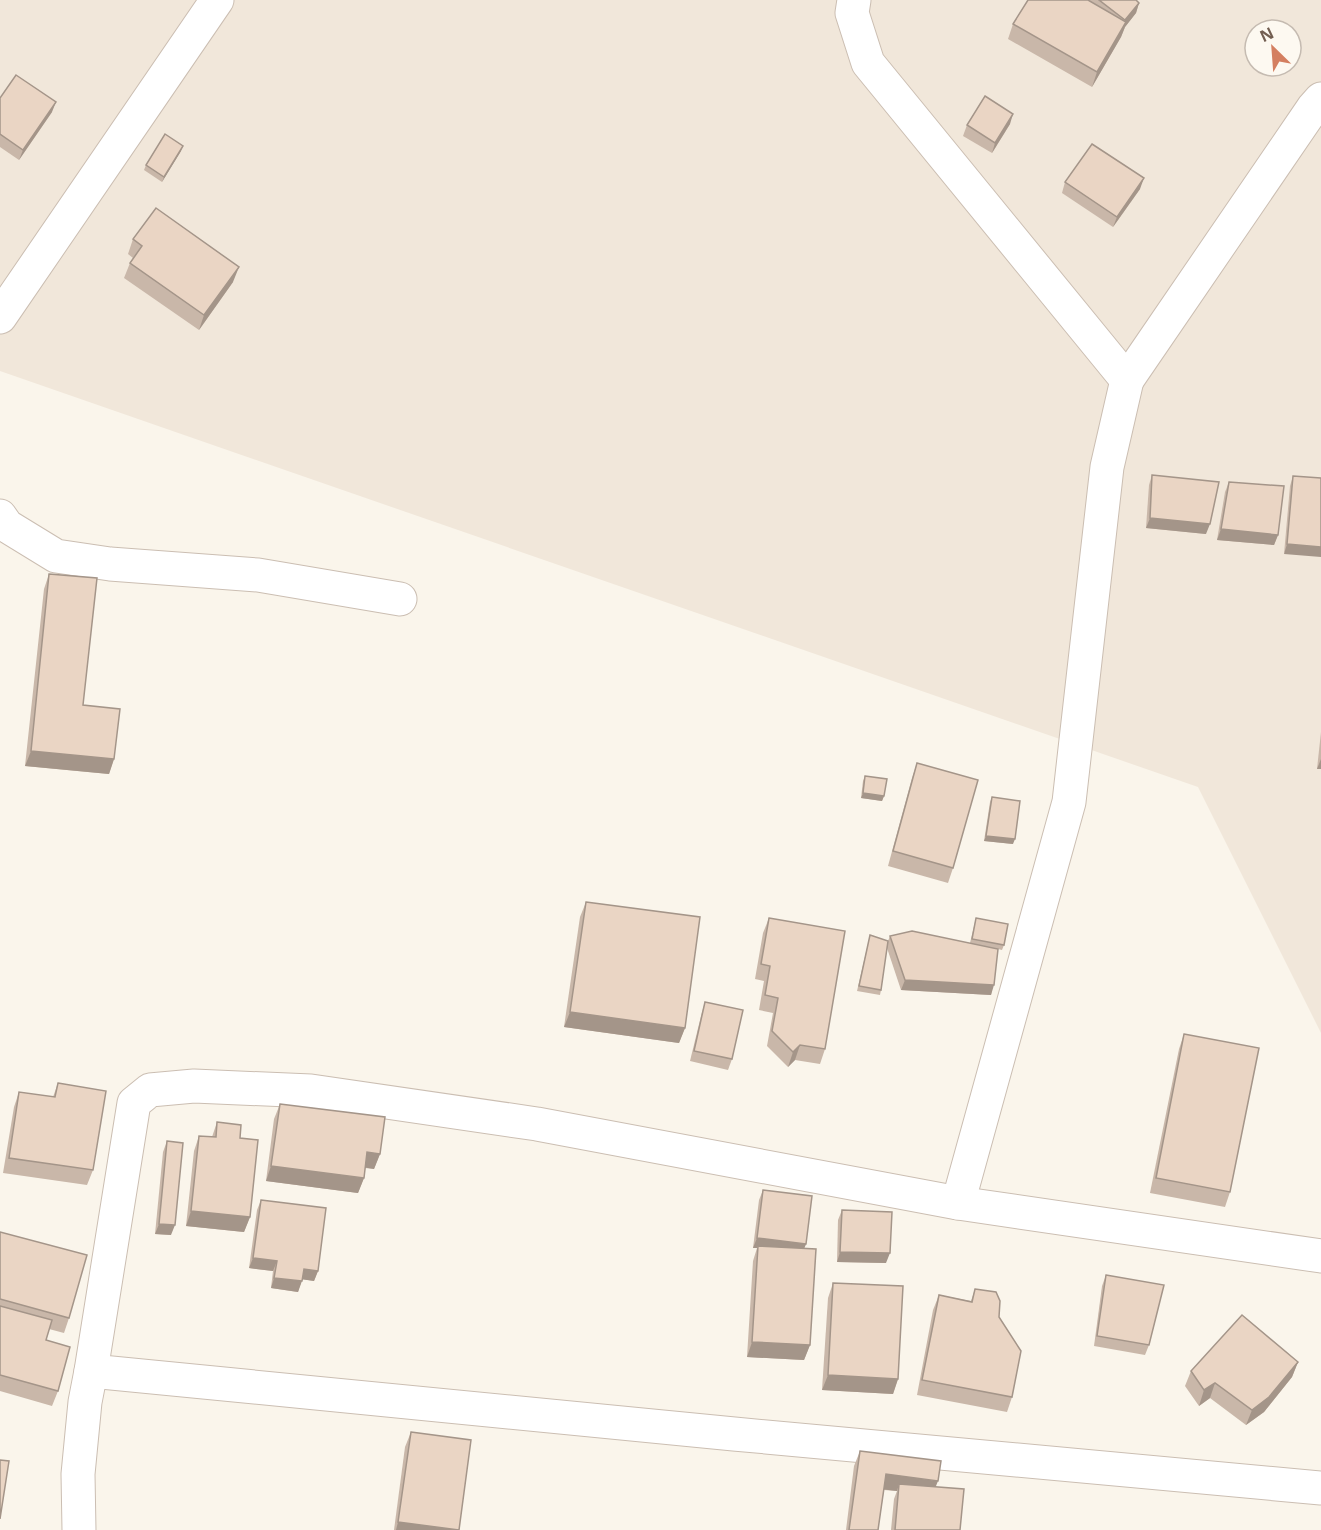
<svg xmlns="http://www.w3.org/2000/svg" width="1321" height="1530" font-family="'Noto Sans',sans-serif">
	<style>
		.residential { fill: #f1e7da; fill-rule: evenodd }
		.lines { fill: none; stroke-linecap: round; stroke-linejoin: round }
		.minor-casing { stroke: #cbbeb2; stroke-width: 35 }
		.minor { stroke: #fff; stroke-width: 33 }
		.wall { fill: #c9b7a9 }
		.shaded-wall { fill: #a49589 }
		.building { fill: #ead5c4; stroke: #a49589; stroke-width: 1.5 }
	</style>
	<rect width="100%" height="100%" fill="#faf5eb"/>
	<!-- residential -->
	<path class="residential" d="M0 0H1321V1033L1198 787 0 371ZM1255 30H1291V66H1255Z"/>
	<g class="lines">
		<!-- minor casing -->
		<g class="minor-casing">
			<g id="minor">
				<polyline points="854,0 852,13 868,63 1127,380 1107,467 1069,802 958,1203"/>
				<polyline points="0,317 217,0"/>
				<polyline points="1127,380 1313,108 1321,99"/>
				<polyline points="0,516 7,526 56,556 110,564 258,575 400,599"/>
				<polyline points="91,1371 734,1434 1321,1488"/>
				<polyline points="79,1530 78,1474 85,1402 91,1371 134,1103 150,1090 194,1086 311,1091 537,1124 958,1203 1321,1256"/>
			</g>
		</g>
		<!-- minor -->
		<use href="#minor" class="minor"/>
	</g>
	<!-- wall -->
	<g class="wall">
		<polygon points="1028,0 1136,0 1139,3 1136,13 1125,27 1121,37 1092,87 1008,39 1013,24"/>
		<polygon points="0,98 52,112 19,160 0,147"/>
		<polygon points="1010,124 992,153 963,136 967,125"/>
		<polygon points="181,151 162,182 144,170 146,165"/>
		<polygon points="1065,182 1140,189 1113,227 1062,193"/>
		<polygon points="133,239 233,282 199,330 124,278 130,263 133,258 128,254"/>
		<polygon points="1152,475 1206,534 1146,528 1149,485"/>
		<polygon points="1293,476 1321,478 1284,554 1290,486"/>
		<polygon points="1229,482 1278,535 1274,545 1217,540 1225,492"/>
		<polygon points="49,574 83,705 114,759 109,774 25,766 44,589"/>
		<polygon points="1321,732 1321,769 1317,769"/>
		<polygon points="917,763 953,868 948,883 888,866 912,778"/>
		<polygon points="865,776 884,796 882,801 861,798 863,781"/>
		<polygon points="992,797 1013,844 984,841 990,802"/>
		<polygon points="586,902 685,1028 679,1043 564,1027 580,917"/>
		<polygon points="769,918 825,1049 820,1064 795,1060 788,1067 767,1046 773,1013 759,1010 764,981 755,979 763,933"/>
		<polygon points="976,918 1004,945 1002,950 998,949 991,995 901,990 887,948 881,990 880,995 857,991 870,935 888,941 890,936 970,943"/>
		<polygon points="705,1002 732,1059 728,1070 690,1061 702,1012"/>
		<polygon points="1184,1034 1230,1192 1225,1207 1150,1193 1179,1049"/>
		<polygon points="58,1083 93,1170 87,1185 3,1173 14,1107 19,1092 53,1097"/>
		<polygon points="280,1104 380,1154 374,1169 365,1168 364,1178 358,1193 266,1181 274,1119"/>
		<polygon points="217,1122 240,1138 250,1217 244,1232 186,1226 194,1151 199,1136 212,1137"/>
		<polygon points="167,1141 171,1235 155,1234 163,1152"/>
		<polygon points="763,1190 806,1244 804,1248 810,1345 804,1360 747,1357 753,1261 757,1248 753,1248 759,1200"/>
		<polygon points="261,1200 318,1271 314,1281 302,1279 298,1292 271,1288 273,1271 249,1268 257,1210"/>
		<polygon points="842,1210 886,1263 837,1262 838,1220"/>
		<polygon points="0,1232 69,1318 64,1333 49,1329 46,1340 58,1391 52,1406 0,1391"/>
		<polygon points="1106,1275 1149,1345 1145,1355 1094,1346 1102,1286"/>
		<polygon points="833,1283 898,1379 893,1394 822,1390 828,1298"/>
		<polygon points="975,1289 999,1317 1012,1397 1007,1412 917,1395 933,1310 939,1295 971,1301"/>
		<polygon points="1298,1362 1292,1377 1264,1412 1246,1425 1210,1398 1199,1406 1185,1386 1191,1371"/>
		<polygon points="411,1432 459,1530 394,1530 405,1447"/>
		<polygon points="860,1451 936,1487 960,1530 891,1530 894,1499 897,1491 884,1490 878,1530 846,1530 854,1466"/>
	</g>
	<!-- shaded-wall -->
	<g class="shaded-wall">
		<polygon points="1139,3 1136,13 1125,27 1121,37 1092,87 1097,72 1122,29 1125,20"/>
		<polygon points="56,102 52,112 19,160 23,150"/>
		<polygon points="1013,114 1010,124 992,153 995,143"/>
		<polygon points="183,146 181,151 162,182 164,177"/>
		<polygon points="1144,178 1140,189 1113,227 1117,217"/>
		<polygon points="239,267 233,282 199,330 204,315"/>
		<polygon points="1150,518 1210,524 1206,534 1146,528"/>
		<polygon points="1221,529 1278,535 1274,545 1217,540"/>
		<polygon points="1287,544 1321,547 1321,557 1284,554"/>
		<polygon points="31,751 114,759 109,774 25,766"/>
		<polygon points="1321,759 1321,769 1317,769"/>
		<polygon points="863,793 884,796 882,801 861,798"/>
		<polygon points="986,836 1015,839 1013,844 984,841"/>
		<polygon points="905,980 994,985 991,995 901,990"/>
		<polygon points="570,1012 685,1028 679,1043 564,1027"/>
		<polygon points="800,1045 795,1060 788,1067 793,1052"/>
		<polygon points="367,1152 380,1154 374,1169 362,1167"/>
		<polygon points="271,1166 364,1178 358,1193 266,1181"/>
		<polygon points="191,1211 250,1217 244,1232 186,1226"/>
		<polygon points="159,1224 175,1225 171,1235 155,1234"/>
		<polygon points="757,1238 806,1244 802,1254 758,1246 757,1248 753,1248"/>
		<polygon points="840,1252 890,1253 886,1263 837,1262"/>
		<polygon points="253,1258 277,1261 273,1271 249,1268"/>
		<polygon points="304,1269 318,1271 314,1281 300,1279"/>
		<polygon points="274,1278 302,1281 298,1292 271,1288"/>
		<polygon points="752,1342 810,1345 804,1360 747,1357"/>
		<polygon points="1298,1362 1292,1377 1264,1412 1246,1425 1252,1410"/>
		<polygon points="828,1375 898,1379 893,1394 822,1390"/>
		<polygon points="1215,1383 1210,1398 1199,1406 1204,1390"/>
		<polygon points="886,1474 938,1481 932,1496 899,1484 897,1491 880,1489"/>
		<polygon points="398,1522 459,1530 396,1530"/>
	</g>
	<!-- building -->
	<g class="building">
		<polygon points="1028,0 1088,0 1126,22 1097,72 1013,24"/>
		<polygon points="1099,0 1136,0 1139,3 1125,20"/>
		<polygon points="16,75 56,102 23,150 0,134 0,98"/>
		<polygon points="985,96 1013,114 995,143 967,125"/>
		<polygon points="165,134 183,146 164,177 146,165"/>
		<polygon points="1092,144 1144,178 1117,217 1065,182"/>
		<polygon points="156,208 239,267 204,315 130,263 142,246 133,239"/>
		<polygon points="1152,475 1219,482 1210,524 1150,518"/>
		<polygon points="1293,476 1321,478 1321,547 1287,544"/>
		<polygon points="1229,482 1284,486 1278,535 1221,529"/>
		<polygon points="49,574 97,578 83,705 120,709 114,759 31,751"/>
		<polygon points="917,763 978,780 953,868 893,851"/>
		<polygon points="865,776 887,779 884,796 863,793"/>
		<polygon points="992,797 1020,801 1015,839 986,836"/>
		<polygon points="586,902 700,917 685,1028 570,1012"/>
		<polygon points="769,918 845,931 825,1049 800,1045 793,1052 772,1031 778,998 765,995 770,966 761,964"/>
		<polygon points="976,918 1008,924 1004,945 972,939"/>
		<polygon points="912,931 998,949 994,985 905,980 890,936"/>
		<polygon points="870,935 888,941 881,990 859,986"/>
		<polygon points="705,1002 743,1010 732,1059 694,1051"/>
		<polygon points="1184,1034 1259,1048 1230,1192 1156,1178"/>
		<polygon points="58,1083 106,1091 93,1170 9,1158 19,1092 55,1097"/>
		<polygon points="280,1104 385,1117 380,1154 367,1152 364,1178 271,1166"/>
		<polygon points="217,1122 241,1125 240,1138 258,1140 250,1217 191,1211 199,1136 216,1137"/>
		<polygon points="167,1141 183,1143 175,1225 159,1224"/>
		<polygon points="763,1190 812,1196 806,1244 757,1238"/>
		<polygon points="261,1200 326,1208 318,1271 304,1269 302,1281 274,1278 277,1261 253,1258"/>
		<polygon points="842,1210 892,1212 890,1253 840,1252"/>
		<polygon points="0,1232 87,1255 69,1318 0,1299"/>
		<polygon points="758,1246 816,1249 810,1345 752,1342"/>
		<polygon points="1106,1275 1164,1285 1149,1345 1097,1336"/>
		<polygon points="833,1283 903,1286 898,1379 828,1375"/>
		<polygon points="975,1289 996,1292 1000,1301 999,1317 1021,1351 1012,1397 922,1380 939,1295 972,1302"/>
		<polygon points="0,1306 52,1320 46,1340 70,1347 58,1391 0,1375"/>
		<polygon points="1242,1315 1298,1362 1269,1397 1252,1410 1215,1383 1204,1390 1191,1371"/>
		<polygon points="411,1432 471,1440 459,1530 398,1522"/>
		<polygon points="860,1451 941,1461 938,1481 886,1474 878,1530 849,1530"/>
		<polygon points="0,1460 9,1461 0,1519"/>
		<polygon points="899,1484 964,1489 960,1530 895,1530"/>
	</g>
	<!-- north arrow -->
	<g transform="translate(1273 48) rotate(335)"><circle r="28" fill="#fdf9f1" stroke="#c5bbb1" stroke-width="1.5"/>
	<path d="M0-4.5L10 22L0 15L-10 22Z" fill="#d47f60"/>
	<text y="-9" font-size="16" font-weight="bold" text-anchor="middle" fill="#725e51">N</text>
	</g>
</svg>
